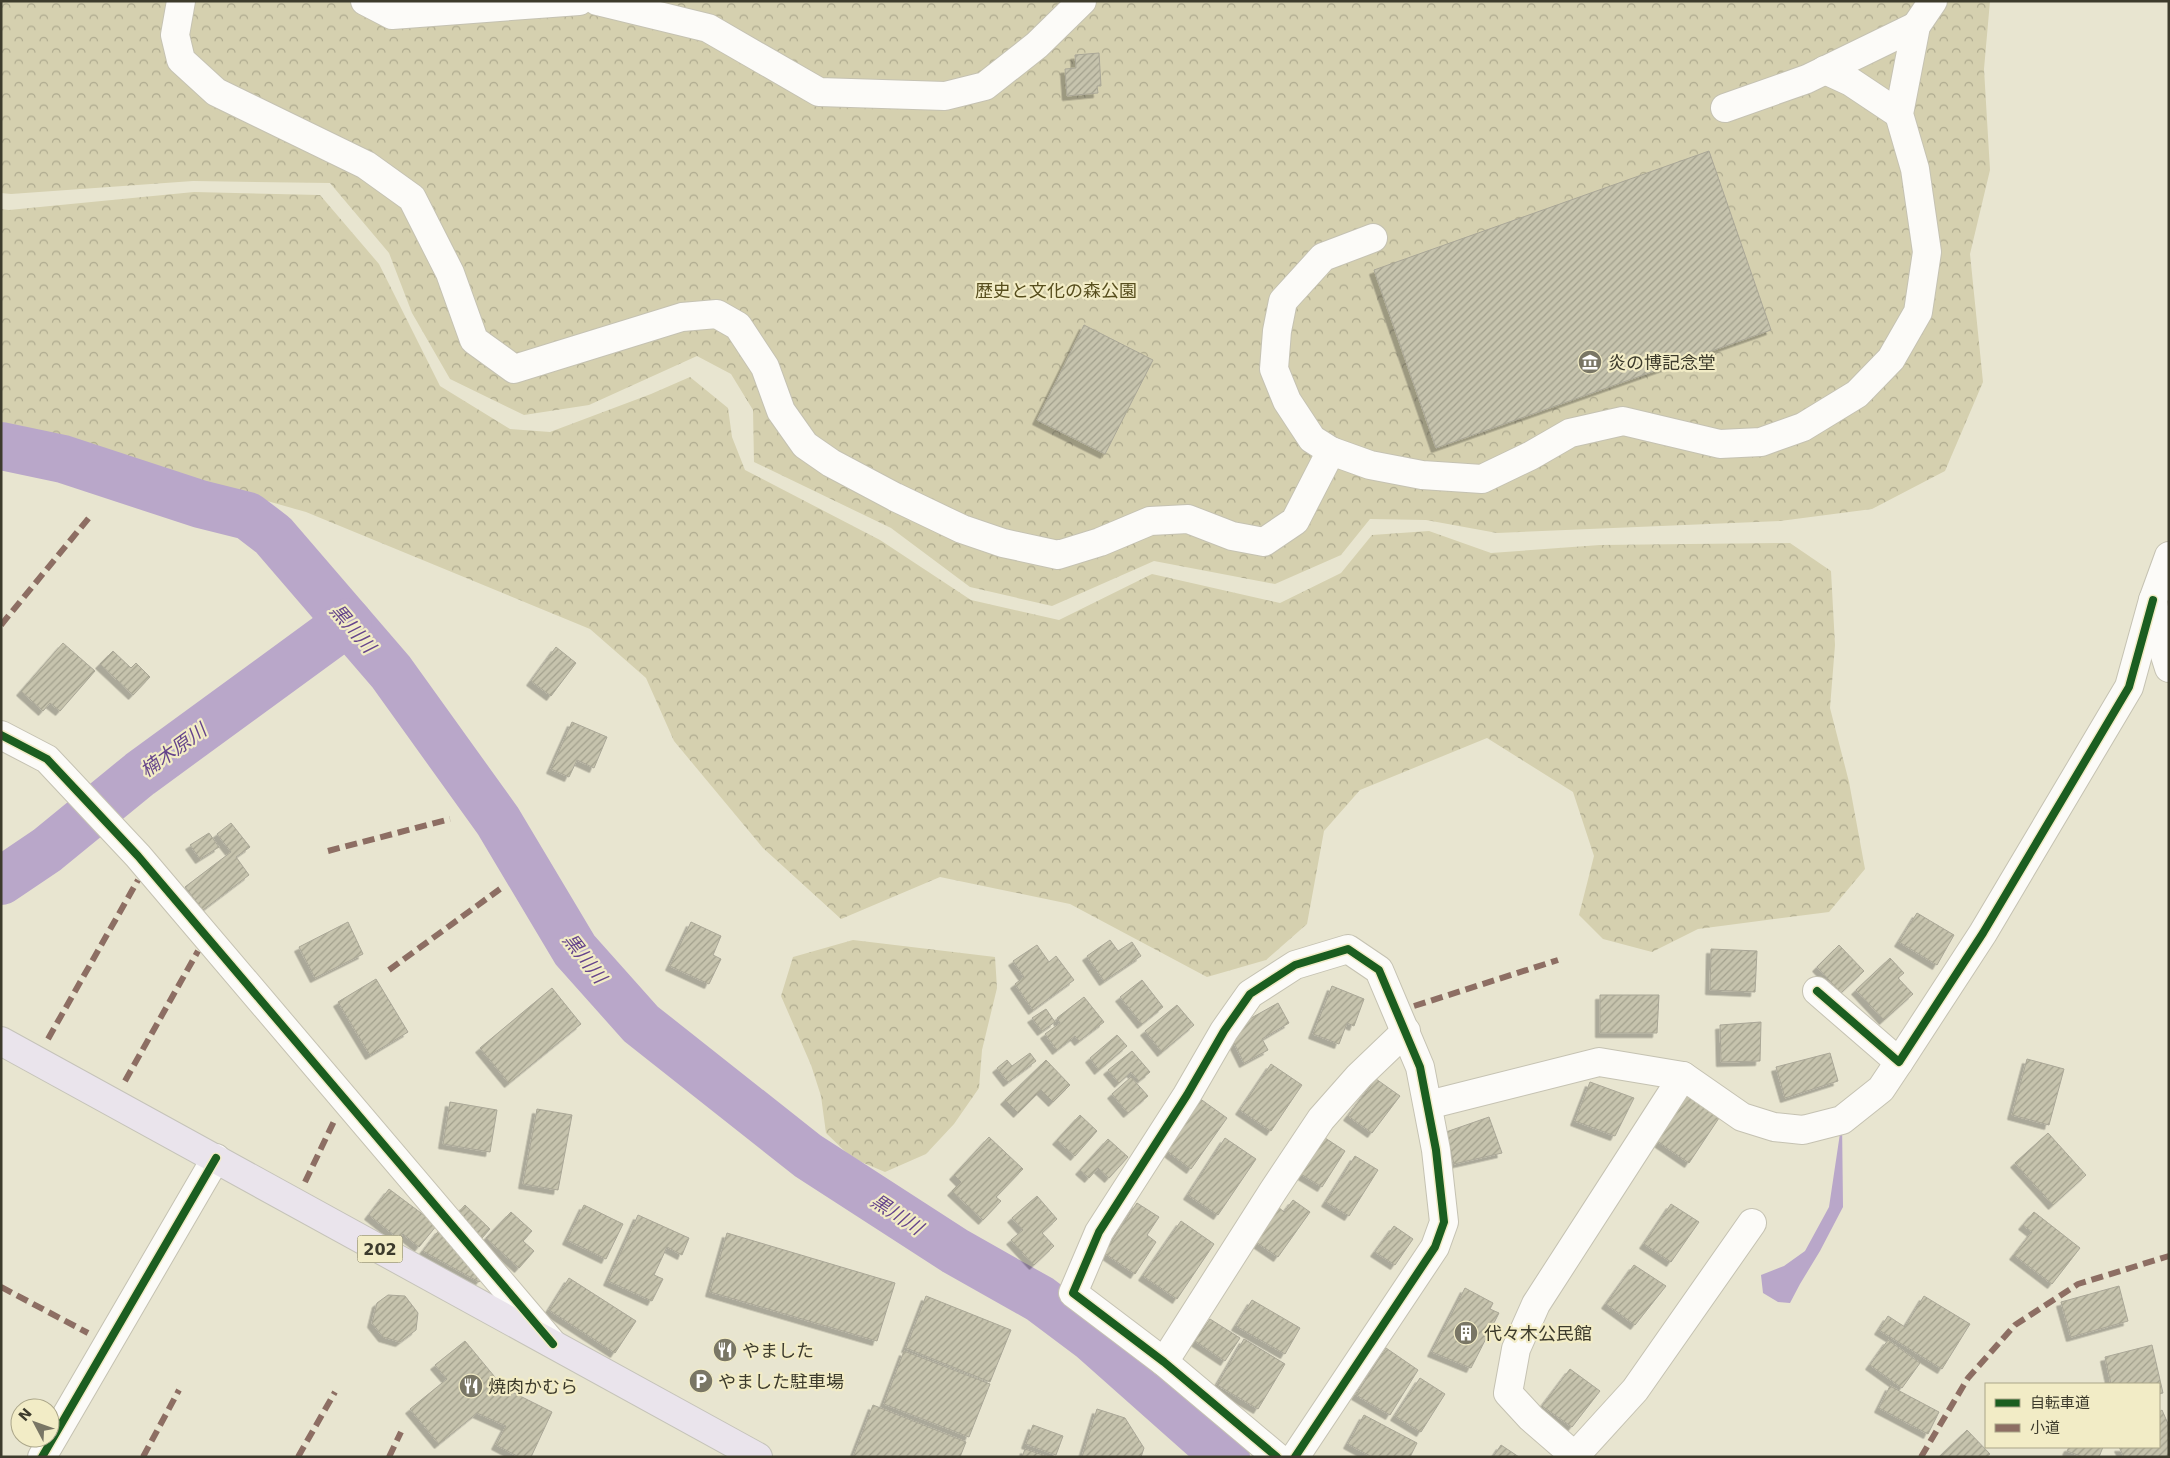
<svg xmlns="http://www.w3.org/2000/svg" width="2170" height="1458" font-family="'DejaVu Sans','Noto Sans JP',sans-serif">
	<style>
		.forest { fill: url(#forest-crowns) }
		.water { fill: #b9a7c9 }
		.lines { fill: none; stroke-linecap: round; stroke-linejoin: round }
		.river { stroke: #b9a7c9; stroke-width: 48 }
		.building { fill: url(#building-hatch); stroke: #aaa797; filter: url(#shadow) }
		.minor-casing { stroke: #c5c2b2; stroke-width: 30 }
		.highway-casing { stroke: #c5c3b9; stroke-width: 30 }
		.minor { stroke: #fcfbf8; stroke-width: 28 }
		.highway { stroke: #eae4ec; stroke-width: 28 }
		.quiet { stroke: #8d6e63; stroke-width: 6; stroke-dasharray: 12 6; stroke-linecap: butt }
		.cycleway-casing { stroke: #f2ecc6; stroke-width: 11 }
		.cycleway { stroke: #1b5e20; stroke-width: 8 }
		.labels { text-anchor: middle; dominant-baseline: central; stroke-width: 4.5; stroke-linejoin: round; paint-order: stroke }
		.shield { fill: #f2ecc6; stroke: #73705a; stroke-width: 1 }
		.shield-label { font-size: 16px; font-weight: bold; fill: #3d3b2c }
		.park-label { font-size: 18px; fill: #574e1d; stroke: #f2ecc6 }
		.poi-label { font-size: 18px; fill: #3d3b2c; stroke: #f2ecc6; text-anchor: start }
		.water-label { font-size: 19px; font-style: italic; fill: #65448b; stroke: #f2ecc6 }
	</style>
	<defs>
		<pattern id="forest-crowns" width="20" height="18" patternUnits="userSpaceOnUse" patternTransform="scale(1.25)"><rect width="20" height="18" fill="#d5d0af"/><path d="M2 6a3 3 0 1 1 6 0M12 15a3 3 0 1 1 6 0" fill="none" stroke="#aeaa8f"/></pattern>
		<pattern id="building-hatch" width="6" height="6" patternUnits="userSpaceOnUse" patternTransform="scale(1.25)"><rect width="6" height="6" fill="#c6c3ad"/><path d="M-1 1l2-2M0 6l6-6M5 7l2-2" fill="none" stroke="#a2a08d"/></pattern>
		<filter id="shadow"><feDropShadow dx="-4.5" dy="4.5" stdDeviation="0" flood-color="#0004"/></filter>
	</defs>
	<rect width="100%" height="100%" fill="#e8e5d0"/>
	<!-- forest -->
	<g class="forest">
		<polygon points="1,1 1990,1 1984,69 1990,170 1970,254 1983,382 1945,471 1872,509 1780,521 1497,533 1426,520 1370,519 1341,555 1275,584 1154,561 1052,606 970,587 891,528 754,462 753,410 731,374 697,356 589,405 524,415 450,379 412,313 389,253 330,183 193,181 11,194 1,193"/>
		<polygon points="194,192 320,195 379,264 440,386 510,429 550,432 651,394 690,377 728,408 732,437 745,470 880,540 971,600 1059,620 1152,574 1280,603 1341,573 1372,535 1429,531 1491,553 1600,545 1790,543 1831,571 1835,645 1830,708 1849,782 1865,869 1829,912 1698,929 1652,952 1603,939 1579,915 1594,856 1573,792 1487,738 1360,790 1324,831 1307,924 1266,960 1207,977 1070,904 940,877 841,919 763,848 674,741 646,678 590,629 306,512 1,426 1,209 9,210"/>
		<polygon points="853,940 995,957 997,988 982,1050 979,1088 954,1124 926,1154 885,1172 852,1158 826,1133 821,1096 811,1065 781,996 793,957"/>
	</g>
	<!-- water -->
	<polygon class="water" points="1842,1120 1843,1207 1820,1251 1800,1284 1790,1303 1778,1302 1763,1293 1761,1275 1784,1266 1805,1251 1829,1207"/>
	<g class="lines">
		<!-- river -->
		<g class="river">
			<polyline points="1,446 63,459 200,504 248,516 273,535 391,672 498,821 575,950 641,1024 808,1156 955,1251 1040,1299 1092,1338 1226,1457"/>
			<polyline points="1,881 47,850 140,774 348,622"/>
		</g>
	</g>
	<!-- building -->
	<g class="building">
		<polygon points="1099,53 1101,86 1097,86 1098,93 1067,96 1065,69 1076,68 1075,55"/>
		<polygon points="1709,151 1771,330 1436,448 1374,270"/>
		<polygon points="1084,325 1153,360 1105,454 1037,420"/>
		<polygon points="63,643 95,671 60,711 50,703 43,711 21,691"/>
		<polygon points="556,647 576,663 551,696 531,681"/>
		<polygon points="113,651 131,668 136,663 150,677 133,695 100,664"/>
		<polygon points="572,722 607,737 594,768 577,760 569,777 551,769"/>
		<polygon points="231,823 250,847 236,857 249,875 203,910 185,887 231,852 217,834"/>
		<polygon points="209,833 219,847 200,859 190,845"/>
		<polygon points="1917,913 1954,935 1937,965 1899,942"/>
		<polygon points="348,922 363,954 315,978 299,947"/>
		<polygon points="691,922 721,936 713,955 721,959 709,984 670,966"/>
		<polygon points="1110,940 1118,951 1132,942 1141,956 1104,981 1087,956"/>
		<polygon points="1037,945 1049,962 1056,956 1074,980 1033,1010 1015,984 1024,977 1013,961"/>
		<polygon points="1839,945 1864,971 1841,993 1817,967"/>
		<polygon points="1711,949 1757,951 1755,992 1710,990"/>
		<polygon points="1890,958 1904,973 1898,978 1913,994 1884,1020 1856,990"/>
		<polygon points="376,979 408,1032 370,1055 338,1002"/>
		<polygon points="1142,980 1163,1007 1142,1024 1120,997"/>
		<polygon points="1332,986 1364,999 1354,1026 1347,1023 1339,1044 1313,1034"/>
		<polygon points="552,988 581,1024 509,1083 480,1048"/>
		<polygon points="1600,995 1659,995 1657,1033 1600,1033"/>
		<polygon points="1084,997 1104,1022 1079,1041 1075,1036 1057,1050 1045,1034 1060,1023 1057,1018"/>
		<polygon points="1278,1003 1289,1023 1262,1039 1268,1050 1244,1063 1228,1031"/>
		<polygon points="1177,1005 1194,1025 1162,1052 1145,1031"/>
		<polygon points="1046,1009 1055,1022 1042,1031 1032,1018"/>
		<polygon points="1761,1022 1760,1061 1721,1062 1720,1025"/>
		<polygon points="1117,1035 1127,1046 1099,1070 1090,1058"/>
		<polygon points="1132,1051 1150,1072 1139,1081 1131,1072 1119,1083 1108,1070"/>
		<polygon points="1030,1053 1036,1061 1008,1082 997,1068 1007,1060 1012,1066"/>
		<polygon points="1830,1053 1838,1081 1785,1098 1776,1067"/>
		<polygon points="2027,1059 2064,1069 2049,1125 2012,1115"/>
		<polygon points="1046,1060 1070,1085 1053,1102 1041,1090 1018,1113 1005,1100"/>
		<polygon points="1271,1064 1302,1085 1271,1131 1240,1110"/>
		<polygon points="1131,1077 1148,1096 1128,1113 1112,1094"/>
		<polygon points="1376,1079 1400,1096 1372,1133 1348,1116"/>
		<polygon points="1590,1082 1634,1098 1615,1136 1575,1121"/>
		<polygon points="1683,1093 1719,1118 1689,1163 1654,1139"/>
		<polygon points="1199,1098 1227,1118 1191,1169 1163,1148"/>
		<polygon points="450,1102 497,1110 490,1152 443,1144"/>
		<polygon points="537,1109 572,1115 558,1190 523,1184"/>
		<polygon points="1080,1115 1097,1131 1075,1156 1057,1140"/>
		<polygon points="1489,1117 1502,1153 1454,1164 1446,1132"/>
		<polygon points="2048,1133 2086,1175 2053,1205 2015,1163"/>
		<polygon points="1322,1136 1345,1151 1322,1187 1299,1173"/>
		<polygon points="989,1137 1023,1169 996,1197 1001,1201 983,1220 952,1191 961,1182 954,1175"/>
		<polygon points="1225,1138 1256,1159 1218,1215 1188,1195"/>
		<polygon points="1108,1139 1128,1157 1109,1178 1098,1168 1089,1178 1080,1170"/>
		<polygon points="1355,1156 1378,1170 1349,1216 1326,1202"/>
		<polygon points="389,1189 437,1225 419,1247 403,1234 399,1239 369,1215"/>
		<polygon points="1037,1196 1057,1219 1042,1233 1054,1246 1034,1265 1011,1240 1023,1230 1012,1218"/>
		<polygon points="1293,1200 1310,1212 1278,1257 1253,1240 1277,1206 1284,1212"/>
		<polygon points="1137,1203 1159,1217 1147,1235 1156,1242 1135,1274 1104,1253"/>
		<polygon points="1671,1204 1699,1222 1671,1262 1644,1244"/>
		<polygon points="465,1205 490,1229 481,1239 456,1215"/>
		<polygon points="584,1205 623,1224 606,1259 567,1240"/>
		<polygon points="511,1212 532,1231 523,1241 534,1251 519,1268 486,1238"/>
		<polygon points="2034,1212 2080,1248 2052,1284 2014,1255 2032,1232 2023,1225"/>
		<polygon points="638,1215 689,1238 682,1255 667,1247 654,1275 663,1279 652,1301 608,1281"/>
		<polygon points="1181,1221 1214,1244 1177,1299 1143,1276"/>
		<polygon points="1394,1226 1413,1239 1395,1265 1375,1252"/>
		<polygon points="440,1229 487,1271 479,1282 423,1251"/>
		<polygon points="727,1233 895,1283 877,1341 710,1292"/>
		<polygon points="1634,1265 1666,1286 1635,1325 1606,1304"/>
		<polygon points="569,1278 636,1321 615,1353 549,1310"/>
		<polygon points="2119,1286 2128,1321 2071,1337 2061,1302"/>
		<polygon points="1465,1288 1493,1303 1490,1309 1499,1313 1471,1368 1432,1352"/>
		<polygon points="388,1295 405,1296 418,1313 416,1330 400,1342 383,1337 372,1323 377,1303"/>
		<polygon points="926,1296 1011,1330 990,1382 906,1348"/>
		<polygon points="1924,1296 1970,1324 1942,1369 1879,1330 1888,1316 1905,1327"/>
		<polygon points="1252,1300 1300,1328 1285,1354 1236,1326"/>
		<polygon points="1210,1319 1240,1338 1225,1361 1195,1341"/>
		<polygon points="1244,1339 1285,1364 1258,1409 1217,1385"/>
		<polygon points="1888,1340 1920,1363 1902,1388 1870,1365"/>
		<polygon points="465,1341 504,1388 552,1412 531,1457 519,1457 496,1445 506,1426 477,1413 439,1444 410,1409 447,1379 435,1365"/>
		<polygon points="2152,1345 2163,1393 2159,1394 2159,1384 2111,1384 2105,1357"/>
		<polygon points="1386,1348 1418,1370 1390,1415 1356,1395"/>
		<polygon points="904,1351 990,1384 969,1437 884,1404"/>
		<polygon points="1570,1369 1600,1391 1572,1427 1542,1406"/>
		<polygon points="1420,1378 1445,1394 1421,1432 1395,1416"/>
		<polygon points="1890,1386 1939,1412 1928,1434 1879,1408"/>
		<polygon points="873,1405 966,1442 960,1457 853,1457"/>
		<polygon points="1097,1409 1125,1418 1144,1448 1141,1457 1082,1457"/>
		<polygon points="2162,1410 2169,1426 2169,1457 2124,1457 2119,1447 2159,1447 2159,1412"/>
		<polygon points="1364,1415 1417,1443 1410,1457 1372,1457 1348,1444"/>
		<polygon points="1033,1425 1063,1436 1056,1455 1026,1444"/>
		<polygon points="1967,1430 1990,1454 1986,1457 1939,1457"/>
		<polygon points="1501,1445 1519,1457 1493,1457"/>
		<polygon points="2069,1447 2103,1447 2099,1457 2083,1457 2067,1451"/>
		<polygon points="1025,1449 1049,1457 1022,1457"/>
	</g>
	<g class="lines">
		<!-- minor casing -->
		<g class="minor-casing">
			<g id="minor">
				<polyline points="181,1 175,35 181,60 216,92 366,165 412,198 450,273 474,340 514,369 682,317 717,314 738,326 765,367 781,411 805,445 831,463 895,497 962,529 1003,543 1058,555 1100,542 1150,521 1188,519 1232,536 1264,542 1295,521 1331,451"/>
				<polyline points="365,1 392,15 579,1"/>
				<polyline points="597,1 708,28 819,92 945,96 985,86 1037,45 1082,1"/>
				<polyline points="1825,70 1851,82 1899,114"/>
				<polyline points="1725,108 1807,79 1916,26"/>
				<polyline points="1373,238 1323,257 1283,301 1277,331 1274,369 1287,401 1312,439 1331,451 1370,465 1422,475 1482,479 1530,456 1570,433 1623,421 1720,444 1761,442 1803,427 1857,394 1891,359 1918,312 1927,252 1915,169 1899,114 1916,26 1933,1"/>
				<polyline points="2169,556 2153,600 2157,630 2169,668"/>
				<polyline points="1,735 47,759 138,856 552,1343"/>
				<polyline points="1817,991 1899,1062 1983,933 2129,687 2153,600"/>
				<polyline points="1428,1105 1599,1062 1683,1076 1742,1117 1774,1127 1803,1130 1842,1120 1881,1089 1899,1062"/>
				<polyline points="1164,1362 1273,1191 1321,1119 1359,1076 1406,1031"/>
				<polyline points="1575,1456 1531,1418 1508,1393 1516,1349 1536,1304 1683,1076"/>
				<polyline points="42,1457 216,1158"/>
				<polyline points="1277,1457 1164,1362 1073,1293 1099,1232 1187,1095 1224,1031 1250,994 1295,965 1348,949 1379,970 1420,1067 1436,1150 1444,1222 1435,1247 1295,1457"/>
				<polyline points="1574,1457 1635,1390 1752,1223"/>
			</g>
		</g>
		<!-- highway casing -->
		<g class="highway-casing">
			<polyline id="highway" points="1,1041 758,1457"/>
		</g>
		<!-- minor -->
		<use href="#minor" class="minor"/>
		<!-- highway -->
		<use href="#highway" class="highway"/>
		<!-- quiet -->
		<g class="quiet">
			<polyline points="1,625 92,514"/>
			<polyline points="328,851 450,819"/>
			<polyline points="389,970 500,889"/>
			<polyline points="1414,1006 1558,960"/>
			<polyline points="48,1039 138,880"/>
			<polyline points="125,1081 198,951"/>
			<polyline points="305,1182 336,1117"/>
			<polyline points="1,1287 88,1333"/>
			<polyline points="143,1457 179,1390"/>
			<polyline points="298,1457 335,1392"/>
			<polyline points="389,1457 401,1432"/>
			<polyline points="1921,1457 1968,1378 2015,1325 2078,1284 2169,1256"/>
		</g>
		<!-- cycleway casing -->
		<g class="cycleway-casing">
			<g id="cycleway">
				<polyline points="1,735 47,759 138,856 553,1344"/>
				<polyline points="1817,991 1899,1062 1983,933 2129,687 2153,600"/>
				<polyline points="42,1457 216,1158"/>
				<polyline points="1277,1457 1164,1362 1073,1293 1099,1232 1187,1095 1224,1031 1250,994 1295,965 1348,949 1379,970 1420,1067 1436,1150 1444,1222 1435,1247 1295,1457"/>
			</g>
		</g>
		<!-- cycleway -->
		<use href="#cycleway" class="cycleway"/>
	</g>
	<!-- icons -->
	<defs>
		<g id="museum-disc" transform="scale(1.25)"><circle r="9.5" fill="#797665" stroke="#f2ecc6"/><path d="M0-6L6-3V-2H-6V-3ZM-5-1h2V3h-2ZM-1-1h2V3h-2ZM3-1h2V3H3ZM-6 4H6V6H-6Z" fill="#fff"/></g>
		<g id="building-disc" transform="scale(1.25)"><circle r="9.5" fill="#797665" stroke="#f2ecc6"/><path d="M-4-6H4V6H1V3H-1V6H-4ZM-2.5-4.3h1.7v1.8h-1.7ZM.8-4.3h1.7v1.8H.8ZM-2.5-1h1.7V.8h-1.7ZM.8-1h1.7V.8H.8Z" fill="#fff"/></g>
		<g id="restaurant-disc" transform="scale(1.25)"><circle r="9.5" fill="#797665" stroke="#f2ecc6"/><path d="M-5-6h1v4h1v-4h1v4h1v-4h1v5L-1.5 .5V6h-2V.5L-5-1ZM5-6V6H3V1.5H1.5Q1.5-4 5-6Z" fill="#fff"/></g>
		<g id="parking-disc" transform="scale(1.25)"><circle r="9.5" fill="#797665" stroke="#f2ecc6"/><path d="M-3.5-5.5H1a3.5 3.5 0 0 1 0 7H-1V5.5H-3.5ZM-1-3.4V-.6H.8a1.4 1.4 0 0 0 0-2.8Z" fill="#fff"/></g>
	</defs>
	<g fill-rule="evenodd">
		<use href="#museum-disc" x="1590" y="362"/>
		<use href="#building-disc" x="1466" y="1333"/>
		<use href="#restaurant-disc" x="725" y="1350"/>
		<use href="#parking-disc" x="701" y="1381"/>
		<use href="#restaurant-disc" x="471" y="1386"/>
	</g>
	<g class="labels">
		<!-- shield labels -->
		<rect class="shield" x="357.5" y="1235.5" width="45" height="27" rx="4"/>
		<g class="shield-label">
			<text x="380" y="1249">202</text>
		</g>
		<!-- park labels -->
		<g class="park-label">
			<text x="1056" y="290">歴史と文化の森公園</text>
		</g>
		<!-- poi labels -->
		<g class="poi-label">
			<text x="1608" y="362">炎の博記念堂</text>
			<text x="1484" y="1333">代々木公民館</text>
			<text x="742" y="1350">やました</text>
			<text x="718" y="1381">やました駐車場</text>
			<text x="488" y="1386">焼肉かむら</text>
		</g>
		<!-- water labels -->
		<g class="water-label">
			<text transform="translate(353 628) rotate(49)">黒川川</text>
			<text transform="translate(173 750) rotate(-36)">楠木原川</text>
			<text transform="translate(585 958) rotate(52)">黒川川</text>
			<text transform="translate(897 1214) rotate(33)">黒川川</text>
		</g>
	</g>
	<!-- border -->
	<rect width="2170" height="1458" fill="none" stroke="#3d3b2c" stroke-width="5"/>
	<!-- legend -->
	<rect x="1985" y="1383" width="175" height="65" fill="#f2ecc6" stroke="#aaa588"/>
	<rect x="1995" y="1399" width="25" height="8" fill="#1b5e20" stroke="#aaa588"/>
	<text x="2030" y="1408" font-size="15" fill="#3d3b2c">自転車道</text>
	<rect x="1995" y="1424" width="25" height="8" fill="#8d6e63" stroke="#aaa588"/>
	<text x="2030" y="1433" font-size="15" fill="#3d3b2c">小道</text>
	<!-- north arrow -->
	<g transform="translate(35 1423) rotate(311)"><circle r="24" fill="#f2ecc6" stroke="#aaa588"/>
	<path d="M0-4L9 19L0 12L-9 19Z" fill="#797665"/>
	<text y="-8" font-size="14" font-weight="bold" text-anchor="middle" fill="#3d3b2c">N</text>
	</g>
</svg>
